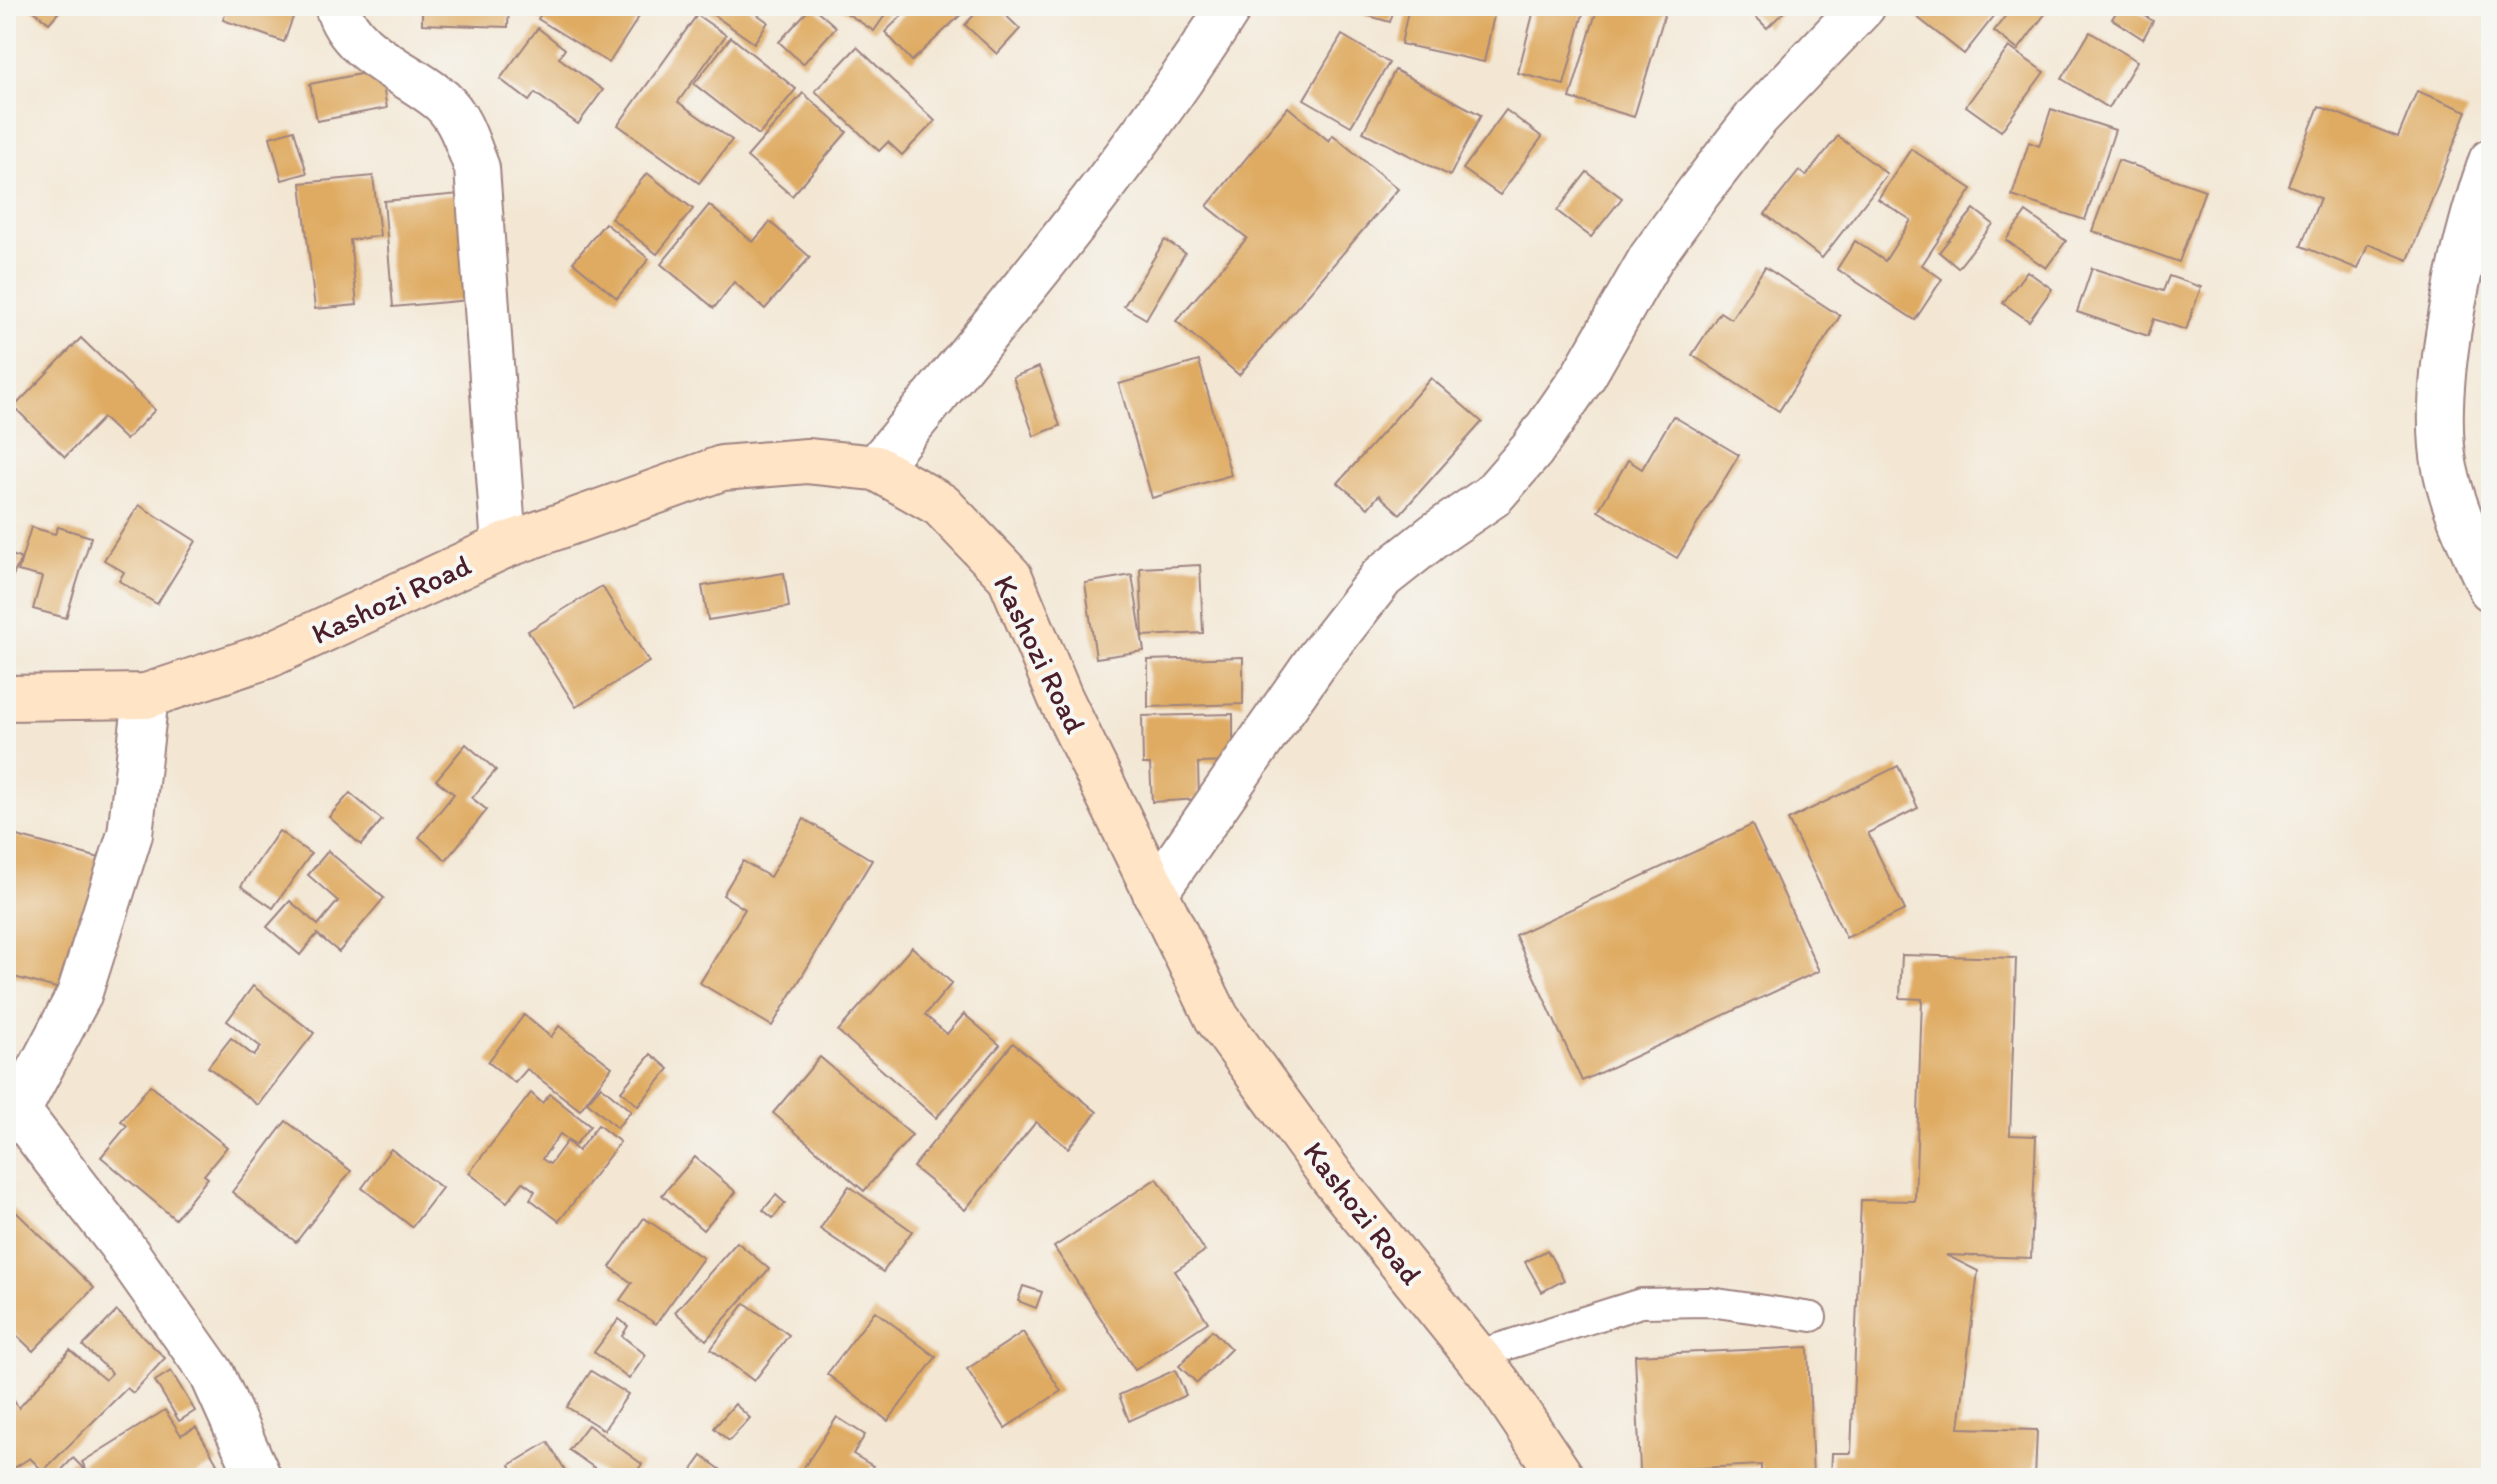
<svg xmlns="http://www.w3.org/2000/svg" width="2497" height="1484" font-family="Itim,sans-serif">
	<style>
		.building { fill: #dfab62 }
		.lines { fill: none; stroke-linecap: round; stroke-linejoin: round }
		.lane-casing { stroke: #9e8380; stroke-width: 32 }
		.street-casing { stroke: #9e8380; stroke-width: 48 }
		.secondary-casing { stroke: #9e8380; stroke-width: 48 }
		.lane { stroke: #fff; stroke-width: 28 }
		.street { stroke: #fff; stroke-width: 44 }
		.secondary { stroke: #ffe4c6; stroke-width: 44 }
		.labels { text-anchor: middle; dominant-baseline: central; stroke-width: 8; stroke-linejoin: round; paint-order: stroke }
		.street-label { font-size: 30px; fill: #4a1f2b; stroke: #f6f6f2 }
	</style>
	<rect width="100%" height="100%" fill="#f6f6f2"/>
	<filter id="ink" filterUnits="userSpaceOnUse"><feTurbulence type="fractalNoise" baseFrequency=".0125" numOctaves="2"/><feDisplacementMap in="SourceGraphic" scale="16" xChannelSelector="R" yChannelSelector="G"/><feConvolveMatrix kernelMatrix="1 2 1 2 8 2 1 2 1" color-interpolation-filters="sRGB"/></filter>
	<filter id="wash" filterUnits="userSpaceOnUse"><feTurbulence type="fractalNoise" baseFrequency=".006" numOctaves="4" result="noise"/><feDisplacementMap in="SourceGraphic" scale="32" xChannelSelector="R" yChannelSelector="G"/><feGaussianBlur stdDeviation="1.8" result="paint"/><feColorMatrix in="noise" values="0 0 0 0 0 0 0 0 0 0 0 0 0 0 0 0 0 1.4 0 .05"/><feComposite in="paint" operator="in"/></filter>
	<g filter="url(#wash)">
		<rect width="100%" height="100%" fill="#f3e7d4"/>
		<g id="blocks">
			<!-- building -->
			<g class="building">
				<polygon points="28,6 64,6 49,23"/>
				<polygon points="228,6 297,6 284,42 223,20"/>
				<polygon points="422,6 509,6 508,27 422,24"/>
				<polygon points="546,6 639,6 644,9 609,63 538,19"/>
				<polygon points="711,6 745,6 768,22 754,43 708,11"/>
				<polygon points="812,6 836,27 803,64 779,42"/>
				<polygon points="836,6 877,6 887,12 874,31"/>
				<polygon points="912,6 970,6 912,61 885,32"/>
				<polygon points="982,6 996,6 1020,29 997,54 965,25"/>
				<polygon points="1335,6 1395,6 1390,22"/>
				<polygon points="1409,6 1496,6 1484,62 1401,44"/>
				<polygon points="1535,6 1585,6 1564,85 1518,73"/>
				<polygon points="1598,6 1642,6 1665,13 1634,117 1570,98"/>
				<polygon points="1745,6 1790,6 1767,28"/>
				<polygon points="1903,6 2002,6 1964,54"/>
				<polygon points="2013,6 2051,6 2018,50 1994,31"/>
				<polygon points="2120,6 2129,6 2153,21 2143,39 2112,19"/>
				<polygon points="697,15 726,35 678,102 732,140 699,183 618,125"/>
				<polygon points="538,28 565,49 559,58 603,90 578,124 535,93 529,101 500,79"/>
				<polygon points="2090,32 2137,61 2109,108 2062,79"/>
				<polygon points="1342,35 1389,63 1351,126 1304,99"/>
				<polygon points="731,37 796,89 759,135 694,84"/>
				<polygon points="857,47 935,121 902,155 888,142 879,151 815,91"/>
				<polygon points="2009,47 2044,72 2001,131 1966,106"/>
				<polygon points="380,70 387,108 317,121 310,84"/>
				<polygon points="1395,70 1481,115 1450,176 1363,132"/>
				<polygon points="2417,91 2467,111 2408,260 2368,244 2358,269 2301,246 2320,198 2288,185 2319,106 2398,137"/>
				<polygon points="803,93 847,132 792,196 747,157"/>
				<polygon points="1288,107 1329,141 1333,135 1398,189 1239,375 1176,321 1247,238 1207,206"/>
				<polygon points="2051,109 2115,130 2085,220 2012,196 2029,142 2039,146"/>
				<polygon points="1506,110 1542,137 1500,195 1463,169"/>
				<polygon points="294,130 307,173 282,180 270,137"/>
				<polygon points="1838,136 1887,174 1822,258 1765,214 1799,171 1806,176"/>
				<polygon points="1911,149 1972,189 1922,265 1942,279 1915,320 1837,269 1855,241 1885,261 1911,220 1878,199"/>
				<polygon points="2118,160 2205,190 2179,262 2092,231"/>
				<polygon points="1587,172 1622,198 1591,237 1557,211"/>
				<polygon points="647,173 693,209 657,254 611,218"/>
				<polygon points="373,176 380,236 350,240 357,305 315,309 301,183"/>
				<polygon points="460,194 469,300 393,307 384,201"/>
				<polygon points="709,205 753,242 770,222 810,257 765,309 734,282 714,308 661,264"/>
				<polygon points="1974,209 1993,224 1958,268 1939,252"/>
				<polygon points="2026,212 2066,241 2046,268 2006,240"/>
				<polygon points="605,223 649,259 617,298 573,262"/>
				<polygon points="1165,240 1185,253 1146,319 1124,306"/>
				<polygon points="1765,267 1840,316 1779,411 1692,355 1720,312 1731,319"/>
				<polygon points="2092,268 2163,291 2169,276 2201,287 2186,330 2154,319 2148,336 2077,312"/>
				<polygon points="2027,271 2052,289 2029,321 2003,303"/>
				<polygon points="81,338 155,410 126,440 103,418 65,457 14,407"/>
				<polygon points="1199,361 1231,475 1152,498 1119,384"/>
				<polygon points="1039,367 1060,426 1034,436 1013,377"/>
				<polygon points="1431,378 1482,422 1400,514 1379,495 1368,508 1338,483"/>
				<polygon points="1673,416 1739,455 1677,558 1598,511 1628,460 1642,469"/>
				<polygon points="139,505 196,541 157,604 119,581 124,572 104,560"/>
				<polygon points="31,527 55,534 58,527 91,537 66,618 33,609 42,577 18,571"/>
				<polygon points="6,552 21,559 6,590"/>
				<polygon points="1200,565 1203,633 1143,636 1140,568"/>
				<polygon points="784,573 789,607 708,620 702,586"/>
				<polygon points="1132,575 1144,651 1096,658 1085,583"/>
				<polygon points="602,586 649,662 576,707 528,631"/>
				<polygon points="1243,657 1243,704 1148,707 1148,660"/>
				<polygon points="1233,714 1233,762 1198,763 1199,799 1152,802 1150,764 1143,764 1142,716"/>
				<polygon points="466,744 496,770 472,798 487,810 446,860 419,837 454,794 436,780"/>
				<polygon points="1898,766 1918,808 1868,833 1905,910 1846,938 1788,820"/>
				<polygon points="350,793 382,820 361,845 329,817"/>
				<polygon points="804,819 872,860 772,1026 700,983 745,909 723,895 743,861 770,877"/>
				<polygon points="1752,825 1819,971 1582,1081 1515,935"/>
				<polygon points="279,831 311,854 273,908 241,886"/>
				<polygon points="6,833 107,860 72,992 6,975"/>
				<polygon points="328,851 384,898 339,952 317,934 300,955 267,927 290,901 318,925 338,901 308,875"/>
				<polygon points="912,947 952,983 925,1015 947,1034 964,1014 1000,1045 936,1118 838,1031"/>
				<polygon points="1902,955 2016,958 2010,1135 2036,1136 2031,1258 1946,1255 1978,1271 1959,1428 2037,1430 2035,1478 1831,1478 1832,1453 1851,1453 1861,1200 1915,1201 1922,999 1900,998"/>
				<polygon points="253,986 314,1033 258,1105 208,1067 231,1038 254,1056 261,1047 227,1021"/>
				<polygon points="524,1015 551,1037 559,1026 612,1067 580,1110 527,1069 515,1083 488,1062"/>
				<polygon points="1013,1043 1097,1112 1068,1148 1036,1122 965,1210 913,1167"/>
				<polygon points="651,1054 669,1069 638,1106 621,1091"/>
				<polygon points="820,1057 912,1135 864,1191 773,1113"/>
				<polygon points="150,1085 227,1147 204,1175 208,1178 175,1219 101,1157 127,1126 121,1121"/>
				<polygon points="601,1086 631,1111 617,1128 587,1102"/>
				<polygon points="531,1093 542,1103 550,1094 590,1126 575,1145 560,1134 542,1159 550,1164 567,1141 578,1151 598,1125 620,1142 559,1221 530,1199 535,1191 523,1182 507,1202 469,1173"/>
				<polygon points="286,1121 351,1171 296,1242 232,1192"/>
				<polygon points="391,1149 442,1188 412,1227 362,1188"/>
				<polygon points="695,1157 736,1192 703,1230 662,1195"/>
				<polygon points="1157,1178 1205,1251 1175,1271 1208,1322 1135,1370 1054,1247"/>
				<polygon points="849,1186 912,1231 883,1272 820,1229"/>
				<polygon points="776,1195 785,1203 773,1218 763,1210"/>
				<polygon points="11,1207 94,1288 33,1351 6,1325 6,1212"/>
				<polygon points="644,1218 703,1258 656,1324 620,1300 632,1283 610,1267"/>
				<polygon points="737,1242 769,1269 706,1340 675,1312"/>
				<polygon points="1547,1250 1564,1280 1542,1292 1525,1262"/>
				<polygon points="1023,1286 1042,1292 1036,1308 1018,1301"/>
				<polygon points="745,1303 789,1335 754,1381 711,1349"/>
				<polygon points="117,1311 165,1358 133,1393 127,1388 43,1471 30,1458 6,1473 6,1396 9,1394 19,1408 70,1350 105,1380 112,1373 83,1346"/>
				<polygon points="875,1311 936,1357 888,1421 827,1374"/>
				<polygon points="619,1319 628,1326 622,1336 646,1355 629,1379 594,1352"/>
				<polygon points="1212,1330 1231,1349 1197,1383 1179,1366"/>
				<polygon points="1023,1332 1061,1391 1005,1428 967,1369"/>
				<polygon points="1808,1347 1813,1478 1761,1478 1761,1465 1640,1471 1635,1355"/>
				<polygon points="1175,1370 1186,1395 1129,1421 1119,1395"/>
				<polygon points="171,1371 195,1411 179,1421 155,1381"/>
				<polygon points="591,1371 628,1394 604,1430 567,1407"/>
				<polygon points="735,1404 750,1418 729,1441 714,1428"/>
				<polygon points="165,1410 181,1435 196,1427 217,1463 190,1478 54,1478 73,1458 88,1473 82,1462"/>
				<polygon points="837,1417 865,1435 853,1454 873,1466 864,1478 797,1478"/>
				<polygon points="588,1425 642,1464 632,1478 609,1478 569,1450"/>
				<polygon points="548,1442 570,1478 517,1478 510,1465"/>
				<polygon points="702,1456 732,1478 686,1478"/>
				<polygon points="971,1473 995,1476 995,1478 971,1478"/>
			</g>
		</g>
	</g>
	<g filter="url(#ink)">
		<use href="#blocks" fill-opacity="0" stroke="#9e8380" stroke-width="2"/>
		<g class="lines">
			<!-- lane casing -->
			<g class="lane-casing">
				<polyline id="lane" points="1476,1355 1641,1303 1710,1302 1812,1317"/>
			</g>
			<!-- street casing -->
			<g class="street-casing">
				<g id="street">
					<path d="M337 6C350 54 407 71 442 101 461 118 468 146 477 168L504 546"/>
					<path d="M2491 161C2463 241 2429 385 2445 468 2454 511 2473 549 2491 589"/>
					<path d="M876 468C999 318 1126 170 1230 6"/>
					<polyline points="1155,893 1318,659 1382,577 1435,535 1492,496 1532,450 1584,375 1651,258 1698,193 1757,117 1863,6"/>
					<polyline points="18,1111 119,1242 212,1374 259,1478"/>
					<polyline points="6,1122 18,1111 79,995 130,834 146,696"/>
				</g>
			</g>
			<!-- secondary casing -->
			<g class="secondary-casing">
				<polyline id="secondary" points="6,698 146,696 267,656 504,546 722,468 807,461 876,468 941,505 1010,577 1060,697 1217,1018 1333,1178 1499,1384 1562,1478"/>
			</g>
			<!-- lane -->
			<use href="#lane" class="lane"/>
			<!-- street -->
			<use href="#street" class="street"/>
			<!-- secondary -->
			<use href="#secondary" class="secondary"/>
		</g>
	</g>
	<g class="labels">
		<!-- street labels -->
		<g class="street-label">
			<text transform="translate(391 599) rotate(-25)">Kashozi Road</text>
			<text transform="translate(1040 654) rotate(64)">Kashozi Road</text>
			<text transform="translate(1363 1213) rotate(52)">Kashozi Road</text>
		</g>
	</g>
	<!-- margin -->
	<rect width="2497" height="1484" fill="none" stroke="#f6f6f2" stroke-width="32"/>
</svg>
